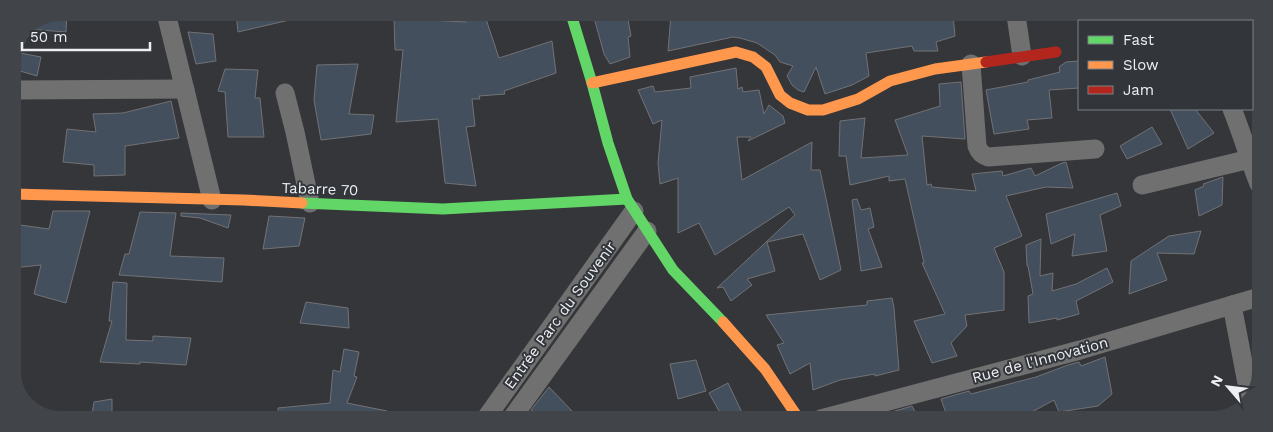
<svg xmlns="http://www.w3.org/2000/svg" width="1273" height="432" font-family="'Work Sans',sans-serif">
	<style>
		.building { fill: #444f5d; stroke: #717275 }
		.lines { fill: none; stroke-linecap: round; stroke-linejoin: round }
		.street { stroke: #707070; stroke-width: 19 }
		.fast { stroke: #63d668; stroke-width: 11 }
		.slow { stroke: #ff974d; stroke-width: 11 }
		.jam { stroke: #b3261e; stroke-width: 11 }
		.labels { text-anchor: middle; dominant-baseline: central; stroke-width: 4; stroke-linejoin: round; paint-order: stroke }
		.street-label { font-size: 15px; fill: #edeff3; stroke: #32363b }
	</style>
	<rect width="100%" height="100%" fill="#343639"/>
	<!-- building -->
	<g class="building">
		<polygon points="60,12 67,13 66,32 26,29 27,26"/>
		<polygon points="236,13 297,13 298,18 238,32"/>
		<polygon points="462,13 484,13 499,58 552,41 556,73 504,91 505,94 479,96 480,99 472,99 475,126 466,127 476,186 445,183 438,119 396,122 403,50 395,50 394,18 466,22"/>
		<polygon points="593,14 627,14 631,36 628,37 630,57 610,64 604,54"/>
		<polygon points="671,14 953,14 955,36 936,42 938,51 914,51 912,46 866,53 869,76 852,85 825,94 816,67 804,92 798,90 792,85 787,76 793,66 780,62 775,55 757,43 740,38 733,37 668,51"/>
		<polygon points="188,32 213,34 216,61 196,64"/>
		<polygon points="15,52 41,57 37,76 13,69 13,57"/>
		<polygon points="1079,61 1079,88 1049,90 1052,118 1027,120 1029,129 994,134 986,90 1028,82 1028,80 1060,72 1059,67 1066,62"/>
		<polygon points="358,64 349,114 374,115 371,134 321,140 314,100 317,65"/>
		<polygon points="736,68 738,89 742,87 743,92 759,90 764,114 769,105 783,116 785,123 748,141 751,137 737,137 742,180 812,142 811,170 820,170 841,270 820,280 803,234 767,242 775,271 747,279 752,285 731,301 723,287 717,288 795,215 789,207 715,255 699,223 678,233 678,178 660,184 658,163 662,120 653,124 638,90 653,86 655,92 691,88 690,77"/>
		<polygon points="225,69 258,70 255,98 260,98 264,137 228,137 225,92 218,91"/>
		<polygon points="961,82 965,139 922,136 927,185 931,184 932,187 976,191 972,174 1002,171 1003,176 1031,168 1035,176 1062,163 1066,162 1073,188 1046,187 1006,196 1022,236 994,248 1004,272 1004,310 965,315 967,326 951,343 957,356 932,363 914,321 945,314 922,263 924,263 905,179 889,181 889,176 850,185 846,156 839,156 840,121 865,118 861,158 908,155 895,120 940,106 939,84"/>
		<polygon points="171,101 179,138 125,146 125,175 94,176 94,165 63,162 67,129 96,132 93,114 123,113"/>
		<polygon points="1170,109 1195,109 1214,133 1188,149"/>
		<polygon points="1152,127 1162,144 1127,159 1120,146"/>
		<polygon points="1223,177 1222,205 1199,216 1195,190 1204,186 1203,184"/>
		<polygon points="1117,193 1121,206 1100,215 1107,251 1072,256 1075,234 1051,244 1046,214"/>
		<polygon points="857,199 861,210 870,208 874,227 868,229 882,267 861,271 852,200"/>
		<polygon points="53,211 90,211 66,303 34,294 41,265 13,268 13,224 49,229"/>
		<polygon points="140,212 176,213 170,256 224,258 222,282 119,275 125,254 129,254"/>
		<polygon points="181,213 231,215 228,228 200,218 181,216"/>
		<polygon points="269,216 305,218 299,246 263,249"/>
		<polygon points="1201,231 1194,254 1157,253 1167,280 1129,294 1131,261 1169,236"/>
		<polygon points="1041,239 1040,276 1053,273 1052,291 1076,284 1107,268 1113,282 1076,301 1079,314 1057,320 1057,318 1029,323 1028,296 1033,294 1028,266 1027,266 1026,245"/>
		<polygon points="113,282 127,283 126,340 153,341 153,336 191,338 186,365 140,362 140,364 100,362 112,321 109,321"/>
		<polygon points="892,298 894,308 899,370 875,376 875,374 840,380 813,390 810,363 790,374 777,345 784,343 766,315 867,305 867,301"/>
		<polygon points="306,302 348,308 349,328 300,323"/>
		<polygon points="344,349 359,352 354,376 357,377 347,403 387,411 386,418 278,418 278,408 330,403 333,370 340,372"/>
		<polygon points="1105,357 1112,394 1098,406 1059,412 1054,400 1019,419 948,419 941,399 969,391 971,394 1036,377 1068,365 1079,362 1081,366"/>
		<polygon points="696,360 706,391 678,399 670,364"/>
		<polygon points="728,383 745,419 723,418 709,393"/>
		<polygon points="549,387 572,411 580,418 541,418 531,410"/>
		<polygon points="112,399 112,417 92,414 94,402"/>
		<polygon points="912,406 919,419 878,419 895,411"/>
	</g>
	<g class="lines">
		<!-- street -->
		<g class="street">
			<polyline points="166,13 212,200"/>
			<polyline points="1016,15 1022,56"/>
			<polyline points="1209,15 1210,21"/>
			<path d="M971 64 977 146C979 152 982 155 988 157L1095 149"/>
			<polyline points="13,90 185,89"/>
			<polyline points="285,93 295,132 310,203"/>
			<path d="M1232 109C1242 133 1249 159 1259 184"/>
			<polyline points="1142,185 1250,159"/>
			<polyline points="1232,305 1250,399"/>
			<polyline points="486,418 634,211"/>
			<polyline points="512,418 647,231"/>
			<polyline points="821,419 1080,350 1259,297"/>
		</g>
		<!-- fast -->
		<g class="fast">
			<polyline points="571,14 592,83 608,143 627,199 673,270 723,322"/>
			<polyline points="302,203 443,209 627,199"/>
		</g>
		<!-- slow -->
		<g class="slow">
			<polyline points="592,83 736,52 753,57 766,67 780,95 790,103 808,110 823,110 858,99 890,81 935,69 986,62"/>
			<polyline points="13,194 244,200 302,203"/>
			<polyline points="723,322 765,369 799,419"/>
		</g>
		<!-- jam -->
		<polyline class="jam" points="986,62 1056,52"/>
	</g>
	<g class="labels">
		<!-- street labels -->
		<g class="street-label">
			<text transform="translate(320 189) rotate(2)">Tabarre 70</text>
			<text transform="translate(560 315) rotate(-54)">Entrée Parc du Souvenir</text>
			<text transform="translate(1040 360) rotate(-15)">Rue de l'Innovation</text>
		</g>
	</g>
	<!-- crop -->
	<path d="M0 0H1273V432H0ZM60 21H1213A39 39 0 0 1 1252 60V372A39 39 0 0 1 1213 411H60A39 39 0 0 1 21 372V60A39 39 0 0 1 60 21Z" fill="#41454a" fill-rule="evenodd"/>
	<!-- legend -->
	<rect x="1078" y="20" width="175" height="90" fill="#32363b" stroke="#7d8085"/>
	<rect x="1088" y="36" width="25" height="8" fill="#63d668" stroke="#7d8085"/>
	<text x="1123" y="45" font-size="15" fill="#edeff3">Fast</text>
	<rect x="1088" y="61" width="25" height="8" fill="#ff974d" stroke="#7d8085"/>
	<text x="1123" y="70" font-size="15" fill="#edeff3">Slow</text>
	<rect x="1088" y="86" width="25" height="8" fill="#b3261e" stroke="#7d8085"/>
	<text x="1123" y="95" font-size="15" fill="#edeff3">Jam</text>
	<!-- north arrow -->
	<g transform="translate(1228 387) rotate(298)" stroke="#32363b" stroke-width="4" paint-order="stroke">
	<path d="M0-4L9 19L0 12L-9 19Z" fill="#edeff3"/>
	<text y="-8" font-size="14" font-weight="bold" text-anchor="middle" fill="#edeff3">N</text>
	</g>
	<!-- scale -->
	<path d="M22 42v8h128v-8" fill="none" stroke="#edeff3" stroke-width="2.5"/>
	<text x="30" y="42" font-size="15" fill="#edeff3" stroke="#32363b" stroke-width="4" paint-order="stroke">50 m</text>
</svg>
